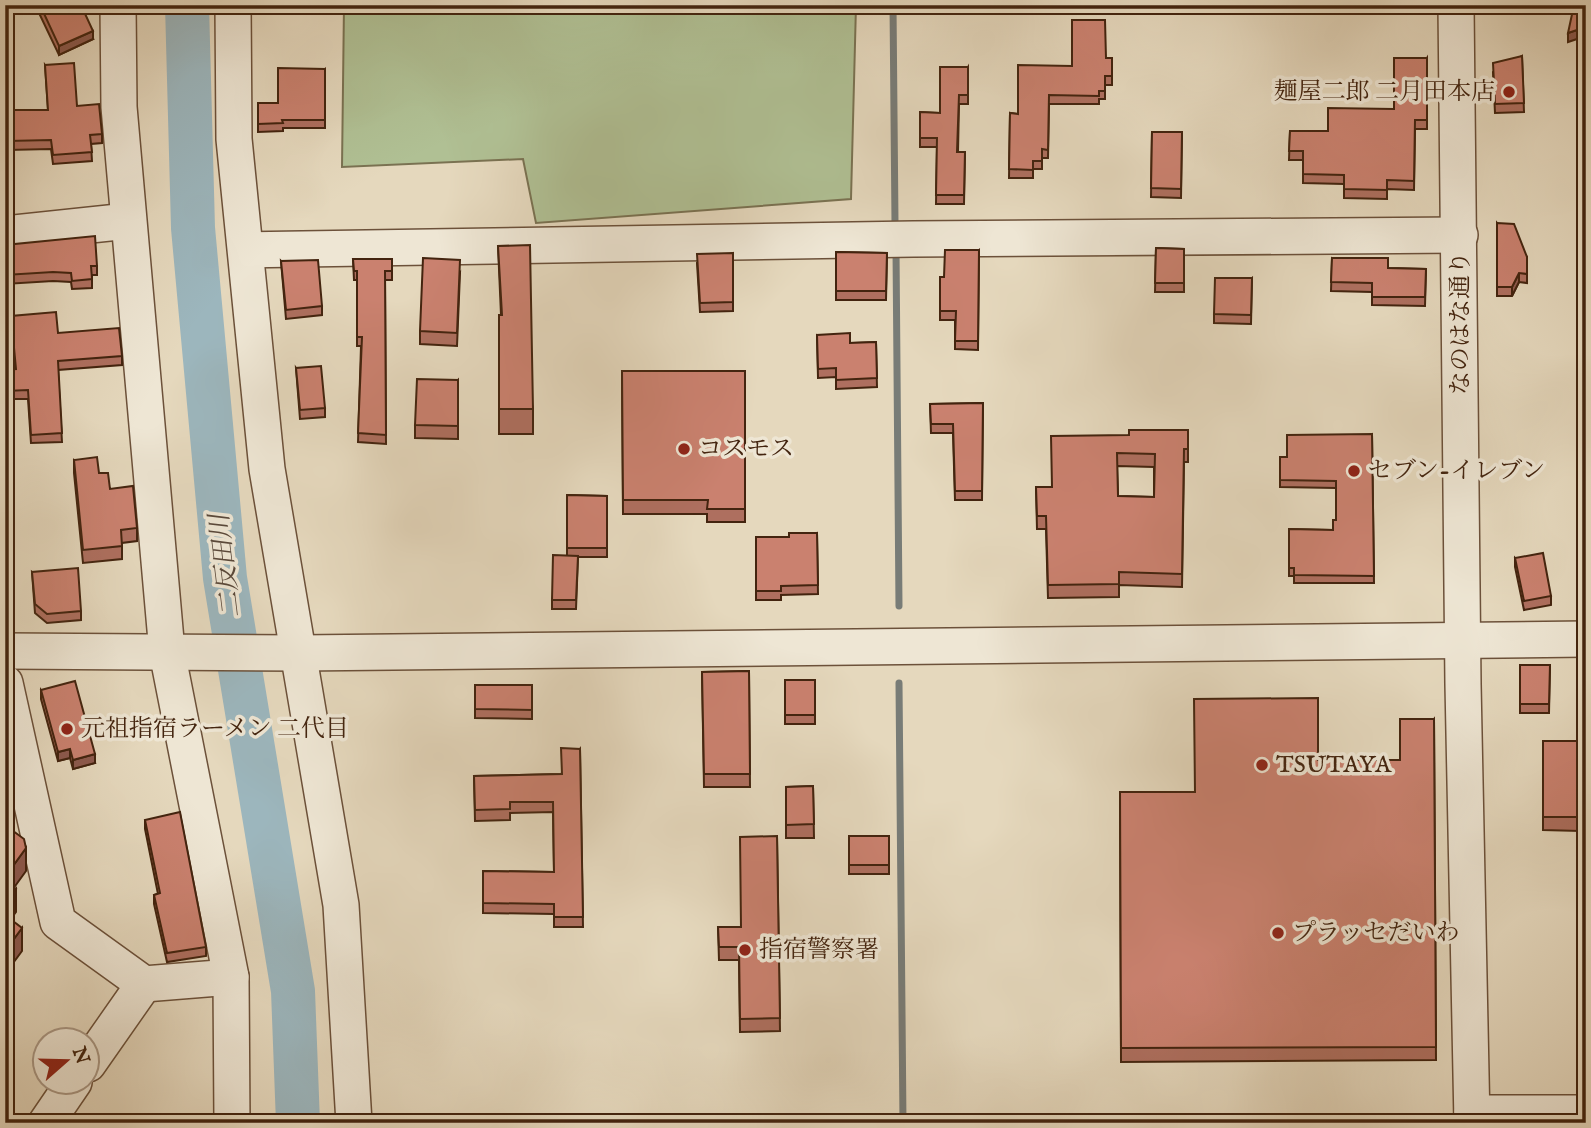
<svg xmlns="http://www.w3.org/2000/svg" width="1591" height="1128" font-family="'IM FELL English','Noto Serif JP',serif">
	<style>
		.garden { fill: #b0c094; stroke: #7a7252; stroke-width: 2 }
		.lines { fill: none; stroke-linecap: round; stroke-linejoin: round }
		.stream { stroke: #787c77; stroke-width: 7 }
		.river { stroke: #9cb6bd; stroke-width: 44 }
		.minor-casing { stroke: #6c513a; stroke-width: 38 }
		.minor { stroke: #eee6d4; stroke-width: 35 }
		.wall { fill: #ae6f5f; stroke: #43240f; stroke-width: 2; fill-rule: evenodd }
		.shaded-wall { fill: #8d5a4e; stroke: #43240f; stroke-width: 2 }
		.building { fill: #ca816f; stroke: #43240f; stroke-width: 2; fill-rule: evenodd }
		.poi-dot { fill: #8f2418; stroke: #eee6d4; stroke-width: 2.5 }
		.labels { text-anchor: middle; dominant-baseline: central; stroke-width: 7; stroke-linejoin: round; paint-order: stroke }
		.poi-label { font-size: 24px; fill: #43240f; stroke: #eee6d4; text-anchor: start }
		.street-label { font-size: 24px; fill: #43240f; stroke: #eee6d4 }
		.water-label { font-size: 26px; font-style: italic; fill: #59483a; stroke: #eee6d4 }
	</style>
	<rect width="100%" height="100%" fill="#e5d8bd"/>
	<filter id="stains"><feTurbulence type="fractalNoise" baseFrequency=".00286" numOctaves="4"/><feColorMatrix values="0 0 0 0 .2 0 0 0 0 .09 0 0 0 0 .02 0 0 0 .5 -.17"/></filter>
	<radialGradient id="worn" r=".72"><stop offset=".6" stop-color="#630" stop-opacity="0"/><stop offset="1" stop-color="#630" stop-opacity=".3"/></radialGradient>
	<!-- garden -->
	<polygon class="garden" points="344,5 856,5 851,199 536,223 523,159 342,167"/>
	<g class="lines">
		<!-- stream -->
		<g class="stream">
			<polyline points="893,5 895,223"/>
			<polyline points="896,249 899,606"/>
			<polyline points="899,683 903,1123"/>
		</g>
		<!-- river -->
		<polyline class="river" points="187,5 193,228 225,578 293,991 298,1123"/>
		<!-- minor casing -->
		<g class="minor-casing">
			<g id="minor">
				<polyline points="118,5 119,107 167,652 231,977 232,1123"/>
				<polyline points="233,5 234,139 267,469 341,905 354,1123"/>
				<polyline points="1456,5 1463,684 1472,1123"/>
				<polyline points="5,234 128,221"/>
				<polyline points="246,250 913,239 1460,235"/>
				<polyline points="5,651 300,653 1586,639"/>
				<polyline points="5,683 58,922 144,984 231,977"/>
				<polyline points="88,1064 144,984"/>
				<polyline points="1472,1113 1586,1113"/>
				<polyline points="46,1123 74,1082"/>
			</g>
		</g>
		<!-- minor -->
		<use href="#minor" class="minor"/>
	</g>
	<!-- wall -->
	<g class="wall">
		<polygon points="39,5 93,39 59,55 39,13"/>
		<polygon points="283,5 323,5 323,9 283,8"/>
		<polygon points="1522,56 1524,112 1495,113 1493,72"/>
		<polygon points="1106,58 1112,58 1112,85 1105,85 1105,99 1099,99 1099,104 1049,104 1048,158 1042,158 1042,169 1033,169 1033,178 1009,178 1010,113 1018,114 1072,66"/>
		<polygon points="1427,58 1427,129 1415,129 1414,190 1387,189 1387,199 1344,198 1344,184 1303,183 1303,160 1289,160 1290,131 1328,131 1394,109"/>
		<polygon points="45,65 77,106 102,134 102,143 91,144 92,161 53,164 51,149 7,150 6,110 48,110"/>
		<polygon points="968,67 968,104 959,104 958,152 965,152 964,204 936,204 937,147 920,147 920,112 940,113"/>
		<polygon points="325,69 325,128 283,128 283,131 258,132 258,103 278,103"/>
		<polygon points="1152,132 1182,132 1181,198 1151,197"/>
		<polygon points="1497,223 1527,257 1527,283 1519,282 1512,296 1497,296"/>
		<polygon points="5,245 97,266 97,275 92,275 92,288 72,289 71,282 53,281 5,284"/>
		<polygon points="498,246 533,409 533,434 499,434 499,315 501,315"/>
		<polygon points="1156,248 1184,249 1184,292 1155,292"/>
		<polygon points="979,250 978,350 955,349 955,320 940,320 940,277 944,277"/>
		<polygon points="836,252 887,253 886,300 836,300"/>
		<polygon points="733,253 733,311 700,312 697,263"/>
		<polygon points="1332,258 1388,268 1426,269 1425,306 1372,305 1372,292 1331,291"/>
		<polygon points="353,259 392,259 392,280 385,280 386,444 358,442 361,346 357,346 357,280 354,280"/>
		<polygon points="281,261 322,306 322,315 286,319"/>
		<polygon points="460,273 457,346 420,344 420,331"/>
		<polygon points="1252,278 1251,324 1214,323 1214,314"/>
		<polygon points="11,316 122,356 122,365 58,370 62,442 31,443 28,399 5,399 5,370 15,369"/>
		<polygon points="817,335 850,343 876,342 877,387 836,389 836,377 818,378"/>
		<polygon points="296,368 325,408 325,417 300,419"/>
		<polygon points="622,371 745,371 745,522 707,522 707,514 623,514"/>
		<polygon points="458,380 458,439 415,438 415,425"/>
		<polygon points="983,403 982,500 955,500 953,433 931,433 930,404"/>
		<path d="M1188 430V462H1184L1182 587 1119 585V597L1048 598 1046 529H1037L1036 487H1051L1129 435ZM1117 466 1154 467V497L1118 496Z"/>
		<polygon points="1372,434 1374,583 1294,583 1294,576 1289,576 1289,529 1333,530 1336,520 1336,488 1280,487 1280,457 1287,457"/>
		<polygon points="74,460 99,473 137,528 137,541 122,543 122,559 83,563 74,473"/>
		<polygon points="567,495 607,496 607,557 578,557 576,609 552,609 552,600 567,555"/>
		<polygon points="817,533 818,594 781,595 781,600 756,600 756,537 789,537"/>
		<polygon points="1515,558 1551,596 1551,605 1524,610 1515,567"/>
		<polygon points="32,572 81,611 81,620 47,623 35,613"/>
		<polygon points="1520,665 1550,665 1549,713 1520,713"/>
		<polygon points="749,671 750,787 704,787 702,672"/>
		<rect x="785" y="680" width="30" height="44"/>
		<polygon points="475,685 532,685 532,719 475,718"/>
		<polygon points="41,690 95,763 73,769 70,758 58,761 41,699"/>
		<polygon points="1434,719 1436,1060 1121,1062 1120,792 1195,792 1318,760 1400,760"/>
		<polygon points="1543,741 1579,741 1580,831 1543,830"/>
		<polygon points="580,749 583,927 554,927 554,914 483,913 483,871 554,872 553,812 510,813 510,820 475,821 474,776 561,774"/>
		<polygon points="813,786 814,838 786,838 786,787"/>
		<polygon points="145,820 206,947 206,956 167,962 154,904 154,895 158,894 145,829"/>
		<polygon points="777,836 780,1031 740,1032 739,960 719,960 718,927 741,927"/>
		<rect x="849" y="836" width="40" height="38"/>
	</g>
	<!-- shaded-wall -->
	<g class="shaded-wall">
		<polygon points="1586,27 1586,36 1568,42 1568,33"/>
		<polygon points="93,31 93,39 59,55 59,46"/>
		<polygon points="1519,273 1519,282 1512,296 1512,287"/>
		<polygon points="70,749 70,758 58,761 58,752"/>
		<polygon points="95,754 95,763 73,769 73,760"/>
		<rect x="5" y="765" width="3" height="23"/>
		<polygon points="26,848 26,871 5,900 5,877"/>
		<polygon points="16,889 16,912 5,927 5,904"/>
		<polygon points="22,928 22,951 5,974 5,951"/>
	</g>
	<!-- building -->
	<g class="building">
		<polygon points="40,5 81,5 93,31 59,46"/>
		<polygon points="1574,5 1586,5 1586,27 1568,33"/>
		<polygon points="1072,20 1105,20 1106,58 1112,58 1112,76 1105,76 1105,91 1099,91 1099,96 1049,95 1048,150 1042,149 1042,161 1033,161 1033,170 1009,169 1010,113 1018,114 1018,65 1072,66"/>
		<polygon points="1522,56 1524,103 1495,104 1493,63"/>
		<polygon points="1394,58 1427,58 1427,120 1415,120 1414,181 1387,180 1387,190 1344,189 1344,175 1303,174 1303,151 1289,151 1290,131 1328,131 1328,108 1394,109"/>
		<polygon points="74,63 77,106 99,104 102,134 90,135 92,152 53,155 51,140 7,141 6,110 48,110 45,65"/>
		<polygon points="940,67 968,67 968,95 959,95 957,152 965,152 964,195 936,195 937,138 920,138 920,112 940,113"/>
		<polygon points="278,68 325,69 325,120 282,120 283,123 258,124 258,103 278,103"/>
		<polygon points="1152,132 1182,132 1181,189 1151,188"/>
		<polygon points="1497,223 1514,224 1527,257 1527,274 1519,273 1512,287 1497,287"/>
		<polygon points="95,236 97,266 91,266 92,279 72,281 71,273 53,272 5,275 5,245"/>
		<polygon points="530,245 533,409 499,409 499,315 502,315 498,246"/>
		<polygon points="1156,248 1184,249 1184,283 1155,283"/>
		<polygon points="945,250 979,250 978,341 955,341 956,311 940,311 940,277 944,277"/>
		<polygon points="836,252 887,253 886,291 836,291"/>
		<polygon points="733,253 733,302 700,303 697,254"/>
		<polygon points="423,258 460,260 457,333 420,331"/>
		<polygon points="1332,258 1388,258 1388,268 1426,269 1425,297 1372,297 1372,283 1331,282"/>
		<polygon points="353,259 392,259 392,271 385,271 386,435 358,433 362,337 357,337 357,271 354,271"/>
		<polygon points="318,260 322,306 286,310 281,261"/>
		<polygon points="1215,278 1252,278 1251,315 1214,314"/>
		<polygon points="56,312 58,333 119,328 122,356 58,361 62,433 31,435 28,390 5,391 5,370 16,369 11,316"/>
		<polygon points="850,333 850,343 876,342 877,378 836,380 836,368 818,369 817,335"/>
		<polygon points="321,366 325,408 300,410 296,368"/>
		<polygon points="622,371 745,371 745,509 707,509 708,500 623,500"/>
		<polygon points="417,379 458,380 458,426 415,425"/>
		<polygon points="983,403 982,491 955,491 953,424 931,424 930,404"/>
		<path d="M1129 430H1188V449H1184L1182 574 1119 572V584L1048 585 1046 516H1037L1036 487H1052L1051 436 1129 435ZM1117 453 1155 454 1154 497 1118 496Z"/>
		<polygon points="1372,434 1374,576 1294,575 1294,568 1289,568 1289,529 1333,530 1333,520 1336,520 1336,481 1280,480 1280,457 1287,457 1287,435"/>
		<polygon points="97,457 99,473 108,473 110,489 133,486 137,528 121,530 122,546 83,550 74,460"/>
		<polygon points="567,495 607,496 607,548 567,548"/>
		<polygon points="789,533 817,533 818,585 781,586 781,591 756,591 756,537 789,537"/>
		<polygon points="1543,553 1551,596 1524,601 1515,558"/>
		<polygon points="553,555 578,556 576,600 552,600"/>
		<polygon points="78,568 81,611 47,614 35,604 32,572"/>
		<polygon points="1520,665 1550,665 1549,704 1520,704"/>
		<polygon points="749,671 750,774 704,774 702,672"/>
		<rect x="785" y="680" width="30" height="35"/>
		<polygon points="75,681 95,754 73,760 70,749 58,752 41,690"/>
		<polygon points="475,685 532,685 532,710 475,709"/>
		<polygon points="1318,698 1318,760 1400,760 1400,719 1434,719 1436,1047 1121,1048 1120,792 1195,792 1194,699"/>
		<polygon points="1543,741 1579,741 1580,817 1543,817"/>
		<polygon points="561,748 580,749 583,917 554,917 554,904 483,903 483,871 554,872 553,802 510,802 510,809 475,810 474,776 562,774"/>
		<polygon points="813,786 814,824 786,825 786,787"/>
		<polygon points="180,812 206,947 167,953 154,895 160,893 145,820"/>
		<polygon points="5,825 24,839 26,848 5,877"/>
		<polygon points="777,836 780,1018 740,1019 739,947 719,947 718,927 741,927 740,837"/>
		<rect x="849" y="836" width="40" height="29"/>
		<polygon points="5,881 16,889 5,904"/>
		<polygon points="5,915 22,928 5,951"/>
	</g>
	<!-- markers -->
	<g class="poi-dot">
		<circle cx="1509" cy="92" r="7"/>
		<circle cx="684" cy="449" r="7"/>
		<circle cx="1354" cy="471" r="7"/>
		<circle cx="67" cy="729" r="7"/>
		<circle cx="1262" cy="765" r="7"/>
		<circle cx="1278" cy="933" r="7"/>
		<circle cx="745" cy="950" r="7"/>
	</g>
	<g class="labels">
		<!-- poi labels -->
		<g class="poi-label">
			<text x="1495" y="92" text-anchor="end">麺屋二郎 二月田本店</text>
			<text x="698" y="449">コスモス</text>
			<text x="1368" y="471">セブン-イレブン</text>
			<text x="81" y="729">元祖指宿ラーメン 二代目</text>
			<text x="1276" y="765">TSUTAYA</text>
			<text x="1292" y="933">プラッセだいわ</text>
			<text x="759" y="950">指宿警察署</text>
		</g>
		<!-- street labels -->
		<g class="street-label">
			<text transform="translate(1461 323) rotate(-90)">なのはな通り</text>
		</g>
		<!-- water labels -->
		<g class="water-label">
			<text transform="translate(226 566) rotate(-97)">二反田川</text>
		</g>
	</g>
	<!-- margin -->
	<rect width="1591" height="1128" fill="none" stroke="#e5d8bd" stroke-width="28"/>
	<rect x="7" y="7" width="1577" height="1114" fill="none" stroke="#43240f" stroke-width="3.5"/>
	<rect x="14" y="14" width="1563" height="1100" fill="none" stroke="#43240f" stroke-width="2"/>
	<!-- north arrow -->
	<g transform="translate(66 1061) rotate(70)"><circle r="33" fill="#eee6d4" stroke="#aa9885" stroke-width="2"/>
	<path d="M0-5L12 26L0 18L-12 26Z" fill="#8f2418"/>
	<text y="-10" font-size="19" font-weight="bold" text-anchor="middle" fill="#43240f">N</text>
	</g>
	<rect width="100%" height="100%" filter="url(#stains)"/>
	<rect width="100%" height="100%" fill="url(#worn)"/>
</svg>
